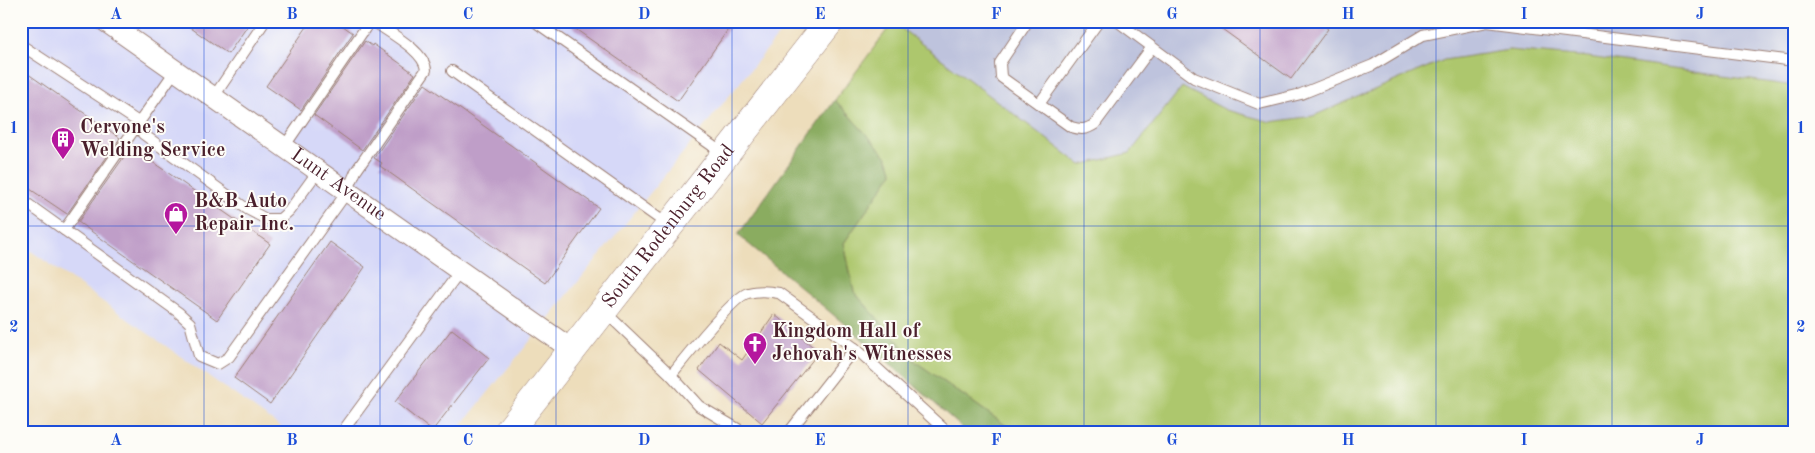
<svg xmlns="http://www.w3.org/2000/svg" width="1815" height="453" font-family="'Old Standard TT',serif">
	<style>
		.built { fill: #d6d8f8 }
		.industrial { fill: #bec3dd }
		.green { fill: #adc76d; stroke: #7c734c }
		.forest { fill: #8aac60; stroke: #6a6646 }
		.building { fill: #bf9ec8 }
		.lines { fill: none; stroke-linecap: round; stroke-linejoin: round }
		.lane-casing { stroke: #9c7e73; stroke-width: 12 }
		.street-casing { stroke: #9c7e73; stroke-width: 22 }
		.secondary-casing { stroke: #9c7e73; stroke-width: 29 }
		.lane { stroke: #fff; stroke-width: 10 }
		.street { stroke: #fff; stroke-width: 20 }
		.secondary { stroke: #fff; stroke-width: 28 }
		.grid { fill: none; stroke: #1d4ed8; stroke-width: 1; stroke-opacity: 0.55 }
		.labels { text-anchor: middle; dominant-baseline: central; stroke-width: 4; stroke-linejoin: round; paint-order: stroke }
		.poi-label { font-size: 20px; font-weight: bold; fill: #4a1f2b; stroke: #fdfcf7; text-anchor: start }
		.street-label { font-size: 20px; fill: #4a1f2b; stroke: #fdfcf7 }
		.neatline { fill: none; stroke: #1d4ed8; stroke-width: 2 }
		.grid-label { font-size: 16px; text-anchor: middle; font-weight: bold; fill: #1d4ed8 }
	</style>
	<rect width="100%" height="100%" fill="#fdfcf7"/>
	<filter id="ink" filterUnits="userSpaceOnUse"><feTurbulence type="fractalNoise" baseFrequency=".02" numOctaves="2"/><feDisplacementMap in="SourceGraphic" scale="10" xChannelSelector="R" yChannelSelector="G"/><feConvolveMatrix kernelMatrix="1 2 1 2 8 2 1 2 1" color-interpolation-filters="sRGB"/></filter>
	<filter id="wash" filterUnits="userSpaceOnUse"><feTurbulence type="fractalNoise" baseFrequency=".0096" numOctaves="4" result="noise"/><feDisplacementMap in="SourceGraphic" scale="20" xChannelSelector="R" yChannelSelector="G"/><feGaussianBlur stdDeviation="1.12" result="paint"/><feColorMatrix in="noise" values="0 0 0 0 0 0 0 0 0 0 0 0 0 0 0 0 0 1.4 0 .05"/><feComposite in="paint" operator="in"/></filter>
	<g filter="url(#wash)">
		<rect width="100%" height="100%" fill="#edddbb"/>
		<!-- built -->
		<polygon class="built" points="21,21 790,21 456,432 288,432 21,244"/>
		<!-- industrial -->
		<polygon class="industrial" points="1794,21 1794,86 1588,57 1509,50 1444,60 1313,116 1271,122 1226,110 1182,88 1130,153 1081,165 893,22"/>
		<!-- green -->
		<polygon class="green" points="893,22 1081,165 1130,153 1182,87 1226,110 1271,122 1313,116 1444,60 1509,50 1588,57 1794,86 1794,432 1015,432 916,362 854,292 844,243 893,172 886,156 835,100"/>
		<!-- forest -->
		<polygon class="forest" points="835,100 886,156 893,172 844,243 854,292 916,362 1015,432 967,432 861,338 738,235"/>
		<g id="blocks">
			<!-- building -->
			<g class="building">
				<polygon points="181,21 251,21 228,54"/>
				<polygon points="311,21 336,21 353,33 301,110 266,86"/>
				<polygon points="564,21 734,21 678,101"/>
				<polygon points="1211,21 1317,21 1328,29 1291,79"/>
				<polygon points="365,41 372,46 373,44 415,74 362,150 314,115"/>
				<polygon points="21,69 120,138 67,214 21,183"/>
				<polygon points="425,84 599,208 545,283 380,166 382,163 374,158"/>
				<polygon points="131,147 270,244 217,320 78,222"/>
				<polygon points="330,242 365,267 270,404 234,378"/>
				<polygon points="774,314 819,352 762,423 699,370 719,342 742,360"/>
				<polygon points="452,329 489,358 432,431 395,402"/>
			</g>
		</g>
	</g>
	<g filter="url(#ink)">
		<use href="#blocks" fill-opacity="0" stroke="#9c7e73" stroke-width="1"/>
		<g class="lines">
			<!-- lane casing -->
			<g class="lane-casing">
				<g id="lane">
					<polyline points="534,21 724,154"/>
					<path d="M1028 21 1000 63 1001 77 1071 127C1081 130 1086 130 1095 124L1152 47"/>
					<polyline points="1117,21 1194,78 1259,104 1301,94 1373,65 1423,35 1487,22 1794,61"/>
					<polyline points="21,45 140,123 143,134 247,209 266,219 280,219 289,211 318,171"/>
					<polyline points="452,71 668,225"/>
					<polyline points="213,98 265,21"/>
					<polyline points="1039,104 1099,21"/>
					<polyline points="284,147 370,21"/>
					<path d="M21 199 178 312 190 323 199 356 218 364 229 357 347 192 356 171 426 70C425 51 388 32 373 21"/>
					<polyline points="64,230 175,71"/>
					<polyline points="603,310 671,375 699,406 743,432"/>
					<path d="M671 375C683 360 734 296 748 293 758 290 769 291 779 293L855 348"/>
					<polyline points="345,428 460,271"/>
					<polyline points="789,432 855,348 947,432"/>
				</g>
			</g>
			<!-- street casing -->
			<g class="street-casing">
				<g id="street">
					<path id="s1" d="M105 21 571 349"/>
				</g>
			</g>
			<!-- secondary casing -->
			<g class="secondary-casing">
				<g id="secondary">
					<path id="s2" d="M508 432 830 21"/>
				</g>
			</g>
			<!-- lane -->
			<use href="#lane" class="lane"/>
			<!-- street -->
			<use href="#street" class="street"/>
			<!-- secondary -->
			<use href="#secondary" class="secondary"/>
		</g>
	</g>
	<!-- grid -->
	<path class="grid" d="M204 21V432M380 21V432M556 21V432M732 21V432M908 21V432M1084 21V432M1260 21V432M1436 21V432M1612 21V432M21 226H1794"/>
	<!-- icons -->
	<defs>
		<g id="building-pin" transform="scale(1.25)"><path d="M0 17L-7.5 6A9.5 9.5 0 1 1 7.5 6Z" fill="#b5179e" stroke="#fdfcf7"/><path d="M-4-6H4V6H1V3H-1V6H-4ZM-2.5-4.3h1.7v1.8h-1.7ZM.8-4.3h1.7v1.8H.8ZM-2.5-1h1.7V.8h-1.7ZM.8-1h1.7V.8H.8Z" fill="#fff"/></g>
		<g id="shop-pin" transform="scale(1.25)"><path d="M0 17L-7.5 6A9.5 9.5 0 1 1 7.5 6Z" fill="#b5179e" stroke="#fdfcf7"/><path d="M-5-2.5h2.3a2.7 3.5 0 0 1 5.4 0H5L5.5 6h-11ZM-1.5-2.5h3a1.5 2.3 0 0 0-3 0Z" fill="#fff"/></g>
		<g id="church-pin" transform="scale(1.25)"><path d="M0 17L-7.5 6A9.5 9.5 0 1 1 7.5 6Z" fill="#b5179e" stroke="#fdfcf7"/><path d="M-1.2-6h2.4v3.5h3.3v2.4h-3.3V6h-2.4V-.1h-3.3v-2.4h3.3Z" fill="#fff"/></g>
	</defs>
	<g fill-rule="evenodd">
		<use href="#building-pin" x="63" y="139"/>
		<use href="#shop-pin" x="176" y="214"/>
		<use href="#church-pin" x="755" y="344"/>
	</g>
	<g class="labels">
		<!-- poi labels -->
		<g class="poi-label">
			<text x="80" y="128">Cervone's<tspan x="80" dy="23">Welding Service</tspan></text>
			<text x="194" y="202">B&amp;B Auto<tspan x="194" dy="23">Repair Inc.</tspan></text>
			<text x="772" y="332">Kingdom Hall of<tspan x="772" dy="23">Jehovah's Witnesses</tspan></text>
		</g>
		<!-- street labels -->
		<g class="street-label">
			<text stroke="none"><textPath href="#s1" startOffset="285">Lunt Avenue</textPath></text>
			<text stroke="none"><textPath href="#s2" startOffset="261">South Rodenburg Road</textPath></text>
		</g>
	</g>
	<!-- margin -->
	<rect width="1815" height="453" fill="none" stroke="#fdfcf7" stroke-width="55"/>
	<rect x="28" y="28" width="1760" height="398" class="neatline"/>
	<g class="grid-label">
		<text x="116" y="19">A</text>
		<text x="292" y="19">B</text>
		<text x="468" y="19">C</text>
		<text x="644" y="19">D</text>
		<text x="820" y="19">E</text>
		<text x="996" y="19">F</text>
		<text x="1172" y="19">G</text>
		<text x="1348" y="19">H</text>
		<text x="1524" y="19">I</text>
		<text x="1700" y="19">J</text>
		<text x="14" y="133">1</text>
		<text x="1801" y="133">1</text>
		<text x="14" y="332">2</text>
		<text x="1801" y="332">2</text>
		<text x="116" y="445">A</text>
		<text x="292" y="445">B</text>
		<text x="468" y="445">C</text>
		<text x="644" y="445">D</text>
		<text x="820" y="445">E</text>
		<text x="996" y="445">F</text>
		<text x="1172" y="445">G</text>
		<text x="1348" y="445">H</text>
		<text x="1524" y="445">I</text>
		<text x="1700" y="445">J</text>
	</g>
</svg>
